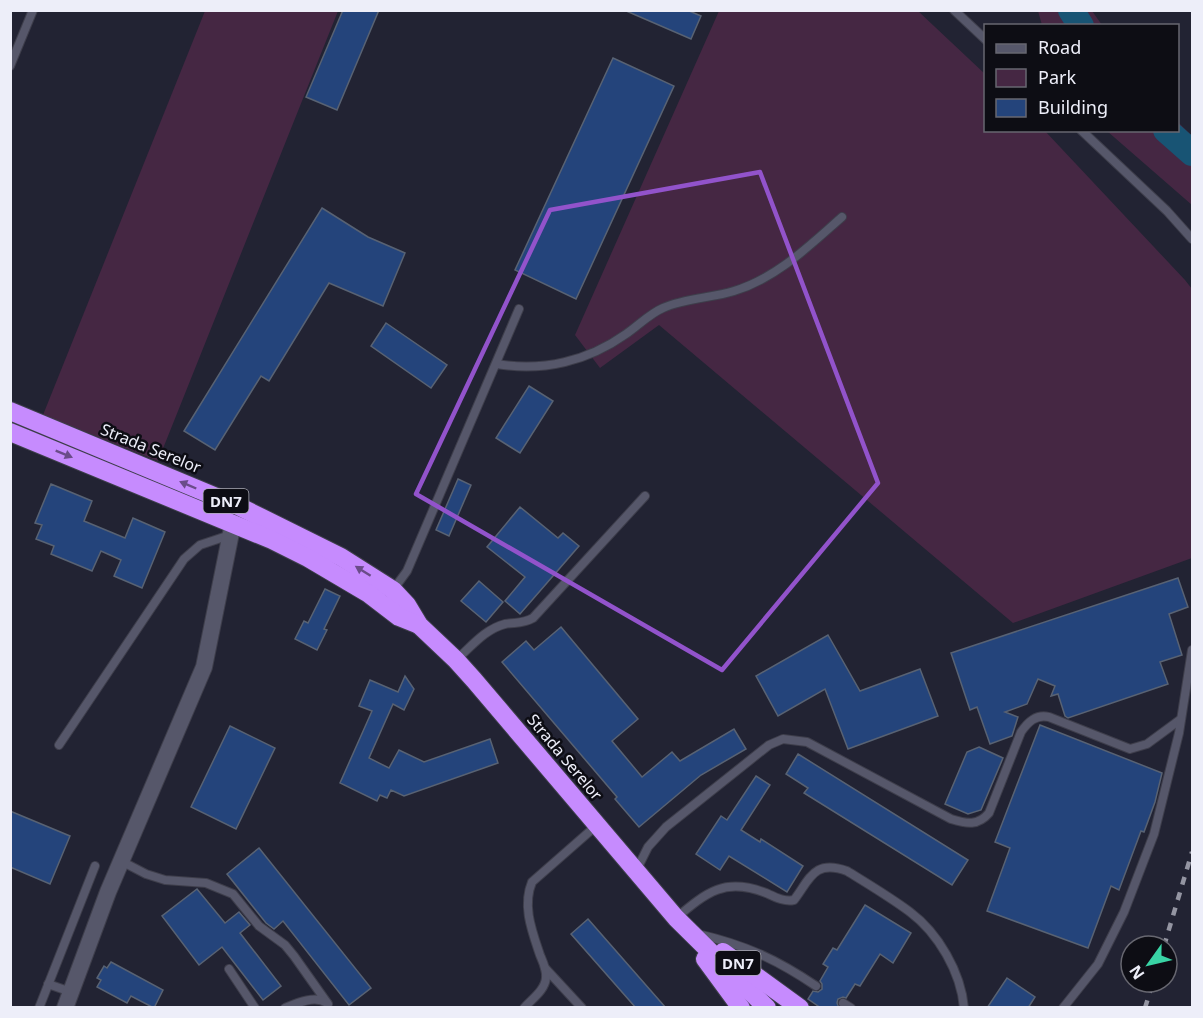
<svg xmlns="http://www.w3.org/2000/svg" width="1203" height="1018" font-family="'Noto Sans',sans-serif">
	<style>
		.green { fill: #452743 }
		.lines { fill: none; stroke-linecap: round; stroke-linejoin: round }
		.river { stroke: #185474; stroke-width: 26 }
		.building { fill: #24447b; stroke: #586273; stroke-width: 1.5 }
		.lane-casing { stroke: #3e3e4b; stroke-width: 10 }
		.street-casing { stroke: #3e3e4b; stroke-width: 18 }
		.highway-casing { stroke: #3e3e4b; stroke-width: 20 }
		.lane { stroke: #56576a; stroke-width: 8 }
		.street { stroke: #56576a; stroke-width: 16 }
		.highway { stroke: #c68bfe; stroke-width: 18 }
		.rail { stroke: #9495a2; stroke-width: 4.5; stroke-dasharray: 8 8; stroke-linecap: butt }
		.oneway { fill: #6a4c89 }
		.marked { fill: none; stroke: #9253cb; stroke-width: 4.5; stroke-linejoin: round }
		.labels { text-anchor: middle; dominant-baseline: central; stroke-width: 5; stroke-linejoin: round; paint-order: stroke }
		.shield { fill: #0d0d14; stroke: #aaaab4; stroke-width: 1.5 }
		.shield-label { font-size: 15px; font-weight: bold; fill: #edeef9 }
		.street-label { font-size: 16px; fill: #edeef9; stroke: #0d0d14 }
	</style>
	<rect width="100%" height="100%" fill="#222333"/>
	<!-- green -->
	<g class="green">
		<polygon points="205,11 338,11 158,461 43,415"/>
		<polygon points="719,11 918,11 985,74 986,130 1045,131 1185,280 1192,289 1192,558 1013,623 659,325 600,368 575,335"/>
		<polygon points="1038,11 1092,11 1102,25 1042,25"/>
		<polygon points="1178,122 1192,136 1192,205 1107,131 1178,130"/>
	</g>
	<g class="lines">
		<!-- river -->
		<g class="river">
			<polyline points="1071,10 1081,26"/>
			<polyline points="1166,130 1192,153"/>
		</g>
	</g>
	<!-- building -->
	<g class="building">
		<polygon points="343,10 379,10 337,110 306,97"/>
		<polygon points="624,10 687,10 701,16 691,39"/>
		<polygon points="613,58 674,86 576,299 515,270"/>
		<polygon points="322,208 368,237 405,253 383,306 329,283 269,381 261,376 215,450 184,431"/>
		<polygon points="386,323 447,365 431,388 371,346"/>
		<polygon points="529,386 553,401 520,453 496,438"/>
		<polygon points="458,479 471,485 449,536 436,530"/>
		<polygon points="51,484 92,501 84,521 125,538 133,518 165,532 142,588 114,576 121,560 101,551 92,571 51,554 54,546 36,539 42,525 35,523"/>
		<polygon points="520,507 558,538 563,533 579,546 520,614 505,601 525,577 487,547"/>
		<polygon points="1178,578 1188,607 1169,614 1182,655 1160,662 1168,684 1068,718 1065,716 1058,694 1051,696 1055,686 1038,679 1027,704 1005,712 1018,717 1012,736 990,744 977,707 970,710 951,653"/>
		<polygon points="479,581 503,602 486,622 461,601"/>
		<polygon points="325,589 340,596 324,629 327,630 317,650 295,639 304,621 308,623"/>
		<polygon points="561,627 638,719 612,741 642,777 672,752 680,761 734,729 746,749 701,775 639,827 615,799 617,797 502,662 526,641 534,650"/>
		<polygon points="828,635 860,691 920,669 938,716 848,749 825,689 778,716 756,676"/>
		<polygon points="405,676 414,689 404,710 393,704 369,758 389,768 399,750 424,762 490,739 498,763 404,796 391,790 387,798 380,795 377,801 340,783 372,711 359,706 370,680 398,692"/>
		<polygon points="1040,725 1162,773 1155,802 1144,832 1141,831 1119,890 1111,886 1088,948 987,911 1010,848 995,842"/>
		<polygon points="230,726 275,748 236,829 191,807"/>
		<polygon points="979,747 1003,758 981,810 968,814 945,804 967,752"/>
		<polygon points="798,754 968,860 952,885 804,793 808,788 786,774"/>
		<polygon points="756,776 770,785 741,830 760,842 761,839 803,866 787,892 729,856 720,870 696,854 721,816 727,820"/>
		<polygon points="10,811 70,836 50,884 10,867"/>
		<polygon points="259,848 371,988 349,1005 283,921 274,929 266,923 227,874"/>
		<polygon points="197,889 225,923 239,912 250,925 240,933 281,986 263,1000 222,947 199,965 162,916"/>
		<polygon points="865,905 911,933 893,963 880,954 860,986 855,984 846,998 843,997 838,999 837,1003 839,1008 821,1008 808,999 813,991 818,992 822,989 822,984 820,981 828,967 823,964 833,948 837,950"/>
		<polygon points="588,919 666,1008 636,1008 571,934"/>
		<polygon points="111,962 163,990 154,1008 131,996 127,1003 97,987 101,980 97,978 104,966 107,968"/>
		<polygon points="1007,978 1035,997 1028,1008 987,1008"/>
	</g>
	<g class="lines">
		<!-- lane casing -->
		<g class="lane-casing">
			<g id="lane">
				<polyline points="954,10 986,40"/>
				<polyline points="10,66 33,10"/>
				<polyline points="1081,130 1167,211 1192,239"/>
				<path d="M497 364C543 372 588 361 626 334 638 326 649 314 663 308 685 298 712 298 734 291 777 278 810 245 842 217"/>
				<polyline points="393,590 407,571 519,309"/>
				<path d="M456 660C471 647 485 629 505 624 515 622 523 624 533 618L645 496"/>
				<polyline points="59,745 184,559 200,545 230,535"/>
				<polyline points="121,861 146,874 165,880 206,883 233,894 259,926 285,945 294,956 328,1004"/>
				<path d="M636 871 648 847 666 827 769 745 783 739 807 742 951 819C967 824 978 826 989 813L1021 732C1028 722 1036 714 1049 717L1130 749 1147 744 1181 719"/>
				<path d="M676 918C707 892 725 877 766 893 775 897 784 902 794 900 810 879 814 859 847 871 868 884 890 897 910 912 938 933 961 972 964 1008"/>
				<path d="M698 934C745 945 776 959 816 986"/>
				<polyline points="545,968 582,1008"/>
				<polyline points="229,969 255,1008"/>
				<polyline points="48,984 71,992"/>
				<polyline points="843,1003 851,1008"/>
				<polyline points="39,1008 95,866"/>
				<path d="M285 1008C297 1003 315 995 327 1003"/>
				<path d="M524 1008C532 999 545 990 546 978 547 970 543 962 540 955 532 931 522 906 532 882L597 825"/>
				<polyline points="1063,1008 1098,964 1124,912 1154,834 1179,733 1192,650"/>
			</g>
		</g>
		<!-- street casing -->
		<g class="street-casing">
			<polyline id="street" points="65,1008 108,892 204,667 233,523"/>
		</g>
		<!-- highway casing -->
		<g class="highway-casing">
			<g id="highway">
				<polyline points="10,411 238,506 341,557 393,590 407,605 419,625 456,660 474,680 676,918 767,1008"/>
				<polyline points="10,432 272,540 308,558 369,594 399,617 419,625"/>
				<polyline points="723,952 800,1008"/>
				<polyline points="705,959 741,1008"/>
			</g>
		</g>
		<!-- lane -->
		<use href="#lane" class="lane"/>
		<!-- street -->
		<use href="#street" class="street"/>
		<!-- highway -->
		<use href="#highway" class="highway"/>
		<!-- rail -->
		<g class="rail">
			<polyline points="1164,946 1192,852"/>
			<polyline points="1145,1008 1153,982"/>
		</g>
	</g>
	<!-- one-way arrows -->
	<defs><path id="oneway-solid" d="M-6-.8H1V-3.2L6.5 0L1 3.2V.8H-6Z" transform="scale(1.5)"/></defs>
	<g class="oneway">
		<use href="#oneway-solid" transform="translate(64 454) rotate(22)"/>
		<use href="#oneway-solid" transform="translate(188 485) rotate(-157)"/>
		<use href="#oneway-solid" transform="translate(363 571) rotate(-148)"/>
	</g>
	<!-- marked area -->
	<path class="marked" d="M760 172 878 483 722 670 416 494 550 210Z"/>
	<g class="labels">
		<!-- shield labels -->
		<g class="shield">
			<rect x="203.5" y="489" width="45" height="24" rx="4.5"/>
			<rect x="715.5" y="951" width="45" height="24" rx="4.5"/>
		</g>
		<g class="shield-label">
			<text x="226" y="501">DN7</text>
			<text x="738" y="963">DN7</text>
		</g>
		<!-- street labels -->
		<g class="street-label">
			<text transform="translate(151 448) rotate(22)">Strada Serelor</text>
			<text transform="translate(565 757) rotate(50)">Strada Serelor</text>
		</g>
	</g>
	<!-- border -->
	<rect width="1203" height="1018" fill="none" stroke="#edeef9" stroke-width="24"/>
	<!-- legend -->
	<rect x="984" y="24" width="195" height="108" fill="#0d0d14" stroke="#676770" stroke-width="1.5"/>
	<rect x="996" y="44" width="30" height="9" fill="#56576a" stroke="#676770" stroke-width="1.5"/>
	<text x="1038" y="54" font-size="18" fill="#edeef9">Road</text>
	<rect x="996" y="69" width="30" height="18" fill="#452743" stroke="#676770" stroke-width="1.5"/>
	<text x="1038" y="84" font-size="18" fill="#edeef9">Park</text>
	<rect x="996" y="99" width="30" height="18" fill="#24447b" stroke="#676770" stroke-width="1.5"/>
	<text x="1038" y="114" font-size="18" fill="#edeef9">Building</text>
	<!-- north arrow -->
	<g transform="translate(1149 964) rotate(236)"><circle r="28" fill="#0d0d14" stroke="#676770" stroke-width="1.5"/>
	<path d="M0-4.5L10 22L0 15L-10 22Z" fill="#39d4a5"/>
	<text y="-9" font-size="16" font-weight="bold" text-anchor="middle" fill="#edeef9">N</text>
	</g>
</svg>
